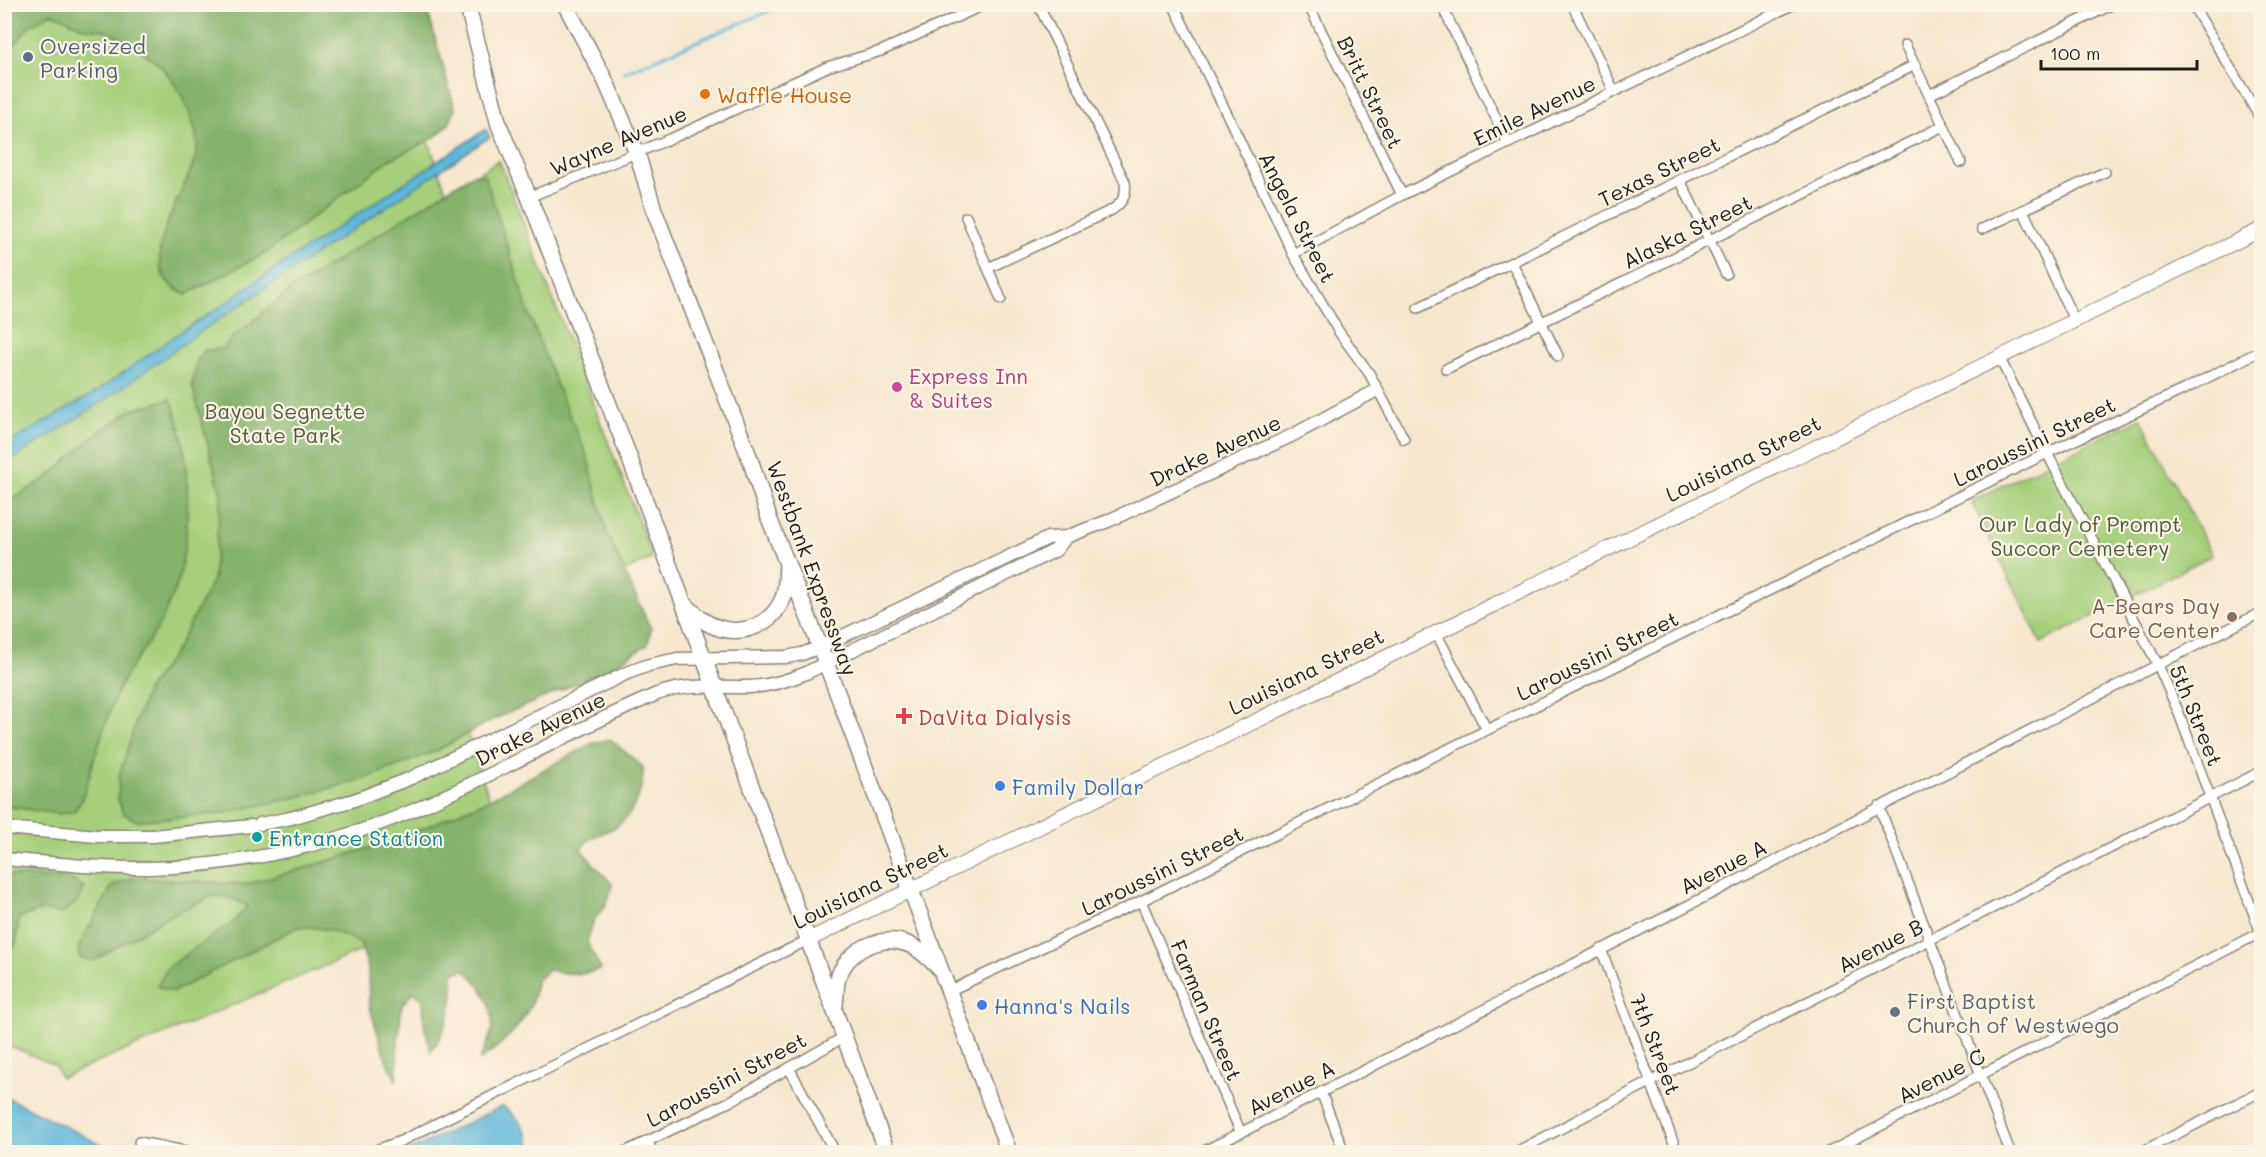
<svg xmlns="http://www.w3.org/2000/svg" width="2266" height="1157" font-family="Mali,sans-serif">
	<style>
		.green { fill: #a5cf7a; stroke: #60764b; stroke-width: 1.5 }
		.forest { fill: #84b26a; stroke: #506743; stroke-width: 1.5 }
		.water { fill: #5cb6da; stroke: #3c697b; stroke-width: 1.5 }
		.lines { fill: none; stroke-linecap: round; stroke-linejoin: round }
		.stream { stroke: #5cb6da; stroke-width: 3 }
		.minor-casing { stroke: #8a8276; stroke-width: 12 }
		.tertiary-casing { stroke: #8a8276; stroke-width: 15 }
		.secondary-casing { stroke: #8a8276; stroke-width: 16 }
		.trunk-casing { stroke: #8a8276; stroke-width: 18 }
		.minor { stroke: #fff; stroke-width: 9 }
		.tertiary { stroke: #fff; stroke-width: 12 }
		.secondary { stroke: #fff; stroke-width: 14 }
		.trunk { stroke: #fff; stroke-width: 15 }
		.service-dot { fill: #5c6f8a; stroke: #fcf5e5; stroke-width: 2 }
		.food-dot { fill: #e8710a; stroke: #fcf5e5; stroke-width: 2 }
		.hotel-dot { fill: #d1479c; stroke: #fcf5e5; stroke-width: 2 }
		.education-dot { fill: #8d6e63; stroke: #fcf5e5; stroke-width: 2 }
		.health-dot { fill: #e0444e; stroke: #fcf5e5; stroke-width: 2 }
		.shop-dot { fill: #3f7fe0; stroke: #fcf5e5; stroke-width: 2 }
		.culture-dot { fill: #0f9aa8; stroke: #fcf5e5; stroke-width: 2 }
		.worship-dot { fill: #6b7280; stroke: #fcf5e5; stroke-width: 2 }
		.labels { text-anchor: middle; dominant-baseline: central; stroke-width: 4.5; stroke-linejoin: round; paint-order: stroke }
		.service-label { font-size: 21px; fill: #4e5e75; stroke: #fcf5e5; text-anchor: start }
		.street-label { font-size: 21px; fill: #1c1c1c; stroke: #fcf5e5 }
		.food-label { font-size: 21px; fill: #c56008; stroke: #fcf5e5; text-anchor: start }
		.hotel-label { font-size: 21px; fill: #b23c85; stroke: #fcf5e5; text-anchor: start }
		.park-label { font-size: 21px; fill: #4c5b3d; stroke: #fcf5e5 }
		.education-label { font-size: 21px; fill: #785e54; stroke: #fcf5e5; text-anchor: end }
		.health-label { font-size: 21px; fill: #be3a42; stroke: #fcf5e5; text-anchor: start }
		.shop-label { font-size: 21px; fill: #366cbe; stroke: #fcf5e5; text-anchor: start }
		.culture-label { font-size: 21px; fill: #0d838f; stroke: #fcf5e5; text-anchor: start }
		.worship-label { font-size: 21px; fill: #5b616d; stroke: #fcf5e5; text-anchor: start }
	</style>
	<rect width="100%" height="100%" fill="#fcf5e5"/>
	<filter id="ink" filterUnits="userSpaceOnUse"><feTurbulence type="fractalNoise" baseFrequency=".0167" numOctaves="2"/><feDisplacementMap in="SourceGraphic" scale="12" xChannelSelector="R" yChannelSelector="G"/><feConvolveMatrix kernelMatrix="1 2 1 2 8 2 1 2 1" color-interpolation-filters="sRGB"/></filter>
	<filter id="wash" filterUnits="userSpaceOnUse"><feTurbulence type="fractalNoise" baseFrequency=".008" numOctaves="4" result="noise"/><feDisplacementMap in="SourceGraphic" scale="24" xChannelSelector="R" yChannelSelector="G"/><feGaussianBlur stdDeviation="1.35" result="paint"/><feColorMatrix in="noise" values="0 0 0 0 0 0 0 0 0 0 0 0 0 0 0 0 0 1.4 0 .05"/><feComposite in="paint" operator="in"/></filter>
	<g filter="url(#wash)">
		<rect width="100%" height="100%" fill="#f7e7cf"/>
		<!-- green -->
		<g class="green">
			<polygon points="4,5 381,5 447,194 499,160 653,558 441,655 518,884 61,1078 55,1065 5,1044"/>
			<polygon points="2141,418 2212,555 2041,643 1971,501"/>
		</g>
		<!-- forest -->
		<g class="forest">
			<path d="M5 4 426 5 455 109 449 124 434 138 389 160 267 252 186 295C125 268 187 196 196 154 202 126 175 77 154 60 142 51 117 34 103 30 97 28 91 30 85 28 73 23 63 17 51 13L29 26 5 57Z"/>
			<polygon points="473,174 485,176 530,317 561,396 587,455 607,534 651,629 648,644 609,669 490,721 436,751 361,780 293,798 225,813 136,821 123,813 118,800 119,777 136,721 148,689 176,650 213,580 221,494 192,385 197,361 205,350 223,349 231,339 292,289"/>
			<path d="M171 399C192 452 192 531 177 585 173 596 167 608 162 619 151 643 130 664 119 689 102 725 94 764 81 802L74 811 59 814 5 806V504L48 477 98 433 131 410Z"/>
			<path d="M610 739 643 767C644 787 636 810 620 824 607 835 589 833 581 850L613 885 606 905 594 920 587 942 601 969C584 976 567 974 548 970L536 981C534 1016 507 1041 480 1060 483 1051 488 1042 491 1033 497 1010 482 983 464 970L453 973C455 1005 448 1026 431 1052L424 1024 423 1000 413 992 402 1005 398 1040 396 1080 386 1060 369 1005 368 968 361 944C340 932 322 926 298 927L173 992 157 986 168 967 233 922 248 906 231 898 213 896 174 913 93 961 80 958 78 948 112 886 132 878 246 884 305 868 398 839 490 799 591 744Z"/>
			<polygon points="4,875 70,879 84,887 78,901 62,914 41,910 19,918 16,944 5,961"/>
		</g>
		<!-- water -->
		<g class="water">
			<polygon points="486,129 490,137 193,337 98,405 5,464 5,445 94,393 185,329 231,300 237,294"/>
			<polygon points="4,1096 102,1145 137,1152 5,1152"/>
			<path d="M502 1106C516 1115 534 1135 528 1152H407Z"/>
		</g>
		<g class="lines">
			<!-- stream -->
			<polyline class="stream" points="624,72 786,4"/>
		</g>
	</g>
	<g filter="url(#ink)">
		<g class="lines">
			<!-- minor casing -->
			<g class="minor-casing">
				<g id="minor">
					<polyline points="1173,4 1228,116 1293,254 1339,332 1369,373 1404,439"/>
					<polyline points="1308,4 1402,195"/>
					<polyline points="1441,4 1508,143"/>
					<polyline points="1572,4 1614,91"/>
					<polyline points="2192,4 2262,121"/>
					<polyline points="1905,45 1961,162"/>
					<polyline points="1929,95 2113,4"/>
					<polyline points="1680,180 1726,274"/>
					<polyline points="529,197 677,136 827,67 881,51 986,4"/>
					<polyline points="2023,210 2074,320"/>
					<polyline points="966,217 1001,299"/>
					<polyline points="1982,229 2105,172"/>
					<polyline points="1293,254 1402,195 1794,4"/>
					<polyline points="1512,263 1558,356"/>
					<path d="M988 268 1112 210C1123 202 1127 195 1125 182L1038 4"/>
					<polyline points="1418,308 1915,65"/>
					<polyline points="1999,357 2047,453 2158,665 2178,711 2262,936"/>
					<polyline points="1446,369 1943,126"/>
					<polyline points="1435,631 1487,730"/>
					<polyline points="1879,806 2010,1152"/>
					<polyline points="1141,901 1241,1133"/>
					<polyline points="1601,949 1677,1152"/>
					<polyline points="949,991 1141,901 2047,453 2185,389 2262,350"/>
					<polyline points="789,1068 835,1152"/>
					<polyline points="1321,1092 1344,1152"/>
					<polyline points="647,1141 653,1152"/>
					<polyline points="139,1142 190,1152"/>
					<polyline points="371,1152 401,1141 808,940"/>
					<polyline points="625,1152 729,1102 844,1037"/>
					<path d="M1202 1152C1557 975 1908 791 2262 612"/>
					<polyline points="1516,1152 1650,1082 2262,771"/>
					<polyline points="1829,1152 2262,932"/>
					<polyline points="2141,1152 2262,1091"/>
				</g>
			</g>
			<!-- tertiary casing -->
			<g class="tertiary-casing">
				<g id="tertiary">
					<polyline points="260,824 291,818 354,800 411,778 627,673 649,665 677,659 786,657 802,654 820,647 1048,538 1066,537 1108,521 1293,435 1377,390"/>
					<polyline points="4,828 98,836 153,836 251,826"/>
					<path d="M4 859C53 863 101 869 150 868 242 866 339 844 423 806 502 771 577 728 657 694 692 682 715 688 750 687 769 686 786 681 804 674L1056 550 1066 537"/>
				</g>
			</g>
			<!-- secondary casing -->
			<g class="secondary-casing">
				<polyline id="secondary" points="808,940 2262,229"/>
			</g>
			<!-- trunk casing -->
			<g class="trunk-casing">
				<g id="trunk">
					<polyline points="467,4 499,125 529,197 628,454 887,1152"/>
					<polyline points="565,4 605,80 637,153 654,210 750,459 769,518 820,647 1009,1152"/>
					<path d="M686 605C695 614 704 623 716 627 743 637 773 624 783 598 787 588 786 575 787 565"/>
					<path d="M835 1005C836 998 836 989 837 982 844 951 881 932 910 945 921 950 930 959 939 968"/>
				</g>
			</g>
			<!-- minor -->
			<use href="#minor" class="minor"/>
			<!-- tertiary -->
			<use href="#tertiary" class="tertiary"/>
			<!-- secondary -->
			<use href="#secondary" class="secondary"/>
			<!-- trunk -->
			<use href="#trunk" class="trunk"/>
		</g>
	</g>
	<!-- markers -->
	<circle class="service-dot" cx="28" cy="57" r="6"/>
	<circle class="food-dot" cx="705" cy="94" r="6"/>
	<circle class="hotel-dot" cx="897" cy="387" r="6"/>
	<circle class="education-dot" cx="2232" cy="617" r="6"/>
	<path class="health-dot" d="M901 707h6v6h6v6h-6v6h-6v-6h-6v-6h6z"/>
	<g class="shop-dot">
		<circle cx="1000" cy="786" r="6"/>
		<circle cx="982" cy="1005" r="6"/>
	</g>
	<circle class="culture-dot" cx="257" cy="837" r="6"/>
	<circle class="worship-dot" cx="1895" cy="1012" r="6"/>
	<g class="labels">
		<!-- service labels -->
		<g class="service-label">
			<text x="40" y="45">Oversized<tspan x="40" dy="24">Parking</tspan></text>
		</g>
		<!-- street labels -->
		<g class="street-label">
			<text transform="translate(1371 92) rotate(64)">Britt Street</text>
			<text transform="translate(1534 110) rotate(-26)">Emile Avenue</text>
			<text transform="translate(618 140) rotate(-23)">Wayne Avenue</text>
			<text transform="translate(1659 171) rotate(-26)">Texas Street</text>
			<text transform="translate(1298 217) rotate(63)">Angela Street</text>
			<text transform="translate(1687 231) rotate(-26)">Alaska Street</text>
			<text transform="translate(2034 441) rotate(-26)">Laroussini Street</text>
			<text transform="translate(1215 450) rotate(-25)">Drake Avenue</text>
			<text transform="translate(1743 458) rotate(-26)">Louisiana Street</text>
			<text transform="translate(813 568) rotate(70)">Westbank Expressway</text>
			<text transform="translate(1597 655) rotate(-26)">Laroussini Street</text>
			<text transform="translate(1306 671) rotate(-26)">Louisiana Street</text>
			<text transform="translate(2197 715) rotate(68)">5th Street</text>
			<text transform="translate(540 728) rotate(-26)">Drake Avenue</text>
			<text transform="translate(1723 866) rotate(-27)">Avenue A</text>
			<text transform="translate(1162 870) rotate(-26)">Laroussini Street</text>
			<text transform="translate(870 885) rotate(-26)">Louisiana Street</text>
			<text transform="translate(1880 945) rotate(-27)">Avenue B</text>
			<text transform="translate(1207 1010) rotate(67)">Farman Street</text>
			<text transform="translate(1656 1044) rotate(69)">7th Street</text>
			<text transform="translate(1941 1075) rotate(-27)">Avenue C</text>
			<text transform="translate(726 1079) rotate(-28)">Laroussini Street</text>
			<text transform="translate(1291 1087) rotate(-27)">Avenue A</text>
		</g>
		<!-- food labels -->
		<g class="food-label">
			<text x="717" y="94">Waffle House</text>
		</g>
		<!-- hotel labels -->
		<g class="hotel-label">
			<text x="909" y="375">Express Inn<tspan x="909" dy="24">&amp; Suites</tspan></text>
		</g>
		<!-- park labels -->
		<g class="park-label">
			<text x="285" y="410">Bayou Segnette<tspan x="285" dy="24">State Park</tspan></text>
			<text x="2080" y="523">Our Lady of Prompt<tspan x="2080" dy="24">Succor Cemetery</tspan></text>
		</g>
		<!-- education labels -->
		<g class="education-label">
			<text x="2220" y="605">A-Bears Day<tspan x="2220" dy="24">Care Center</tspan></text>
		</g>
		<!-- health labels -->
		<g class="health-label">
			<text x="918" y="716">DaVita Dialysis</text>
		</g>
		<!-- shop labels -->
		<g class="shop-label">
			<text x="1012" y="786">Family Dollar</text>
			<text x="994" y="1005">Hanna's Nails</text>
		</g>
		<!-- culture labels -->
		<g class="culture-label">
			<text x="269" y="837">Entrance Station</text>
		</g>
		<!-- worship labels -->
		<g class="worship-label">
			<text x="1907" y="1000">First Baptist<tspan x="1907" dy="24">Church of Westwego</tspan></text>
		</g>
	</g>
	<!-- margin -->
	<rect width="2266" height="1157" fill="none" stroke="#fcf5e5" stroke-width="24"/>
	<!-- scale -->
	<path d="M2041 60v9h156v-9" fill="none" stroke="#1c1c1c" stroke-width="3"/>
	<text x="2050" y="60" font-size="18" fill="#1c1c1c" stroke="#fcf5e5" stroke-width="4.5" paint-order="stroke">100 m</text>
</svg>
